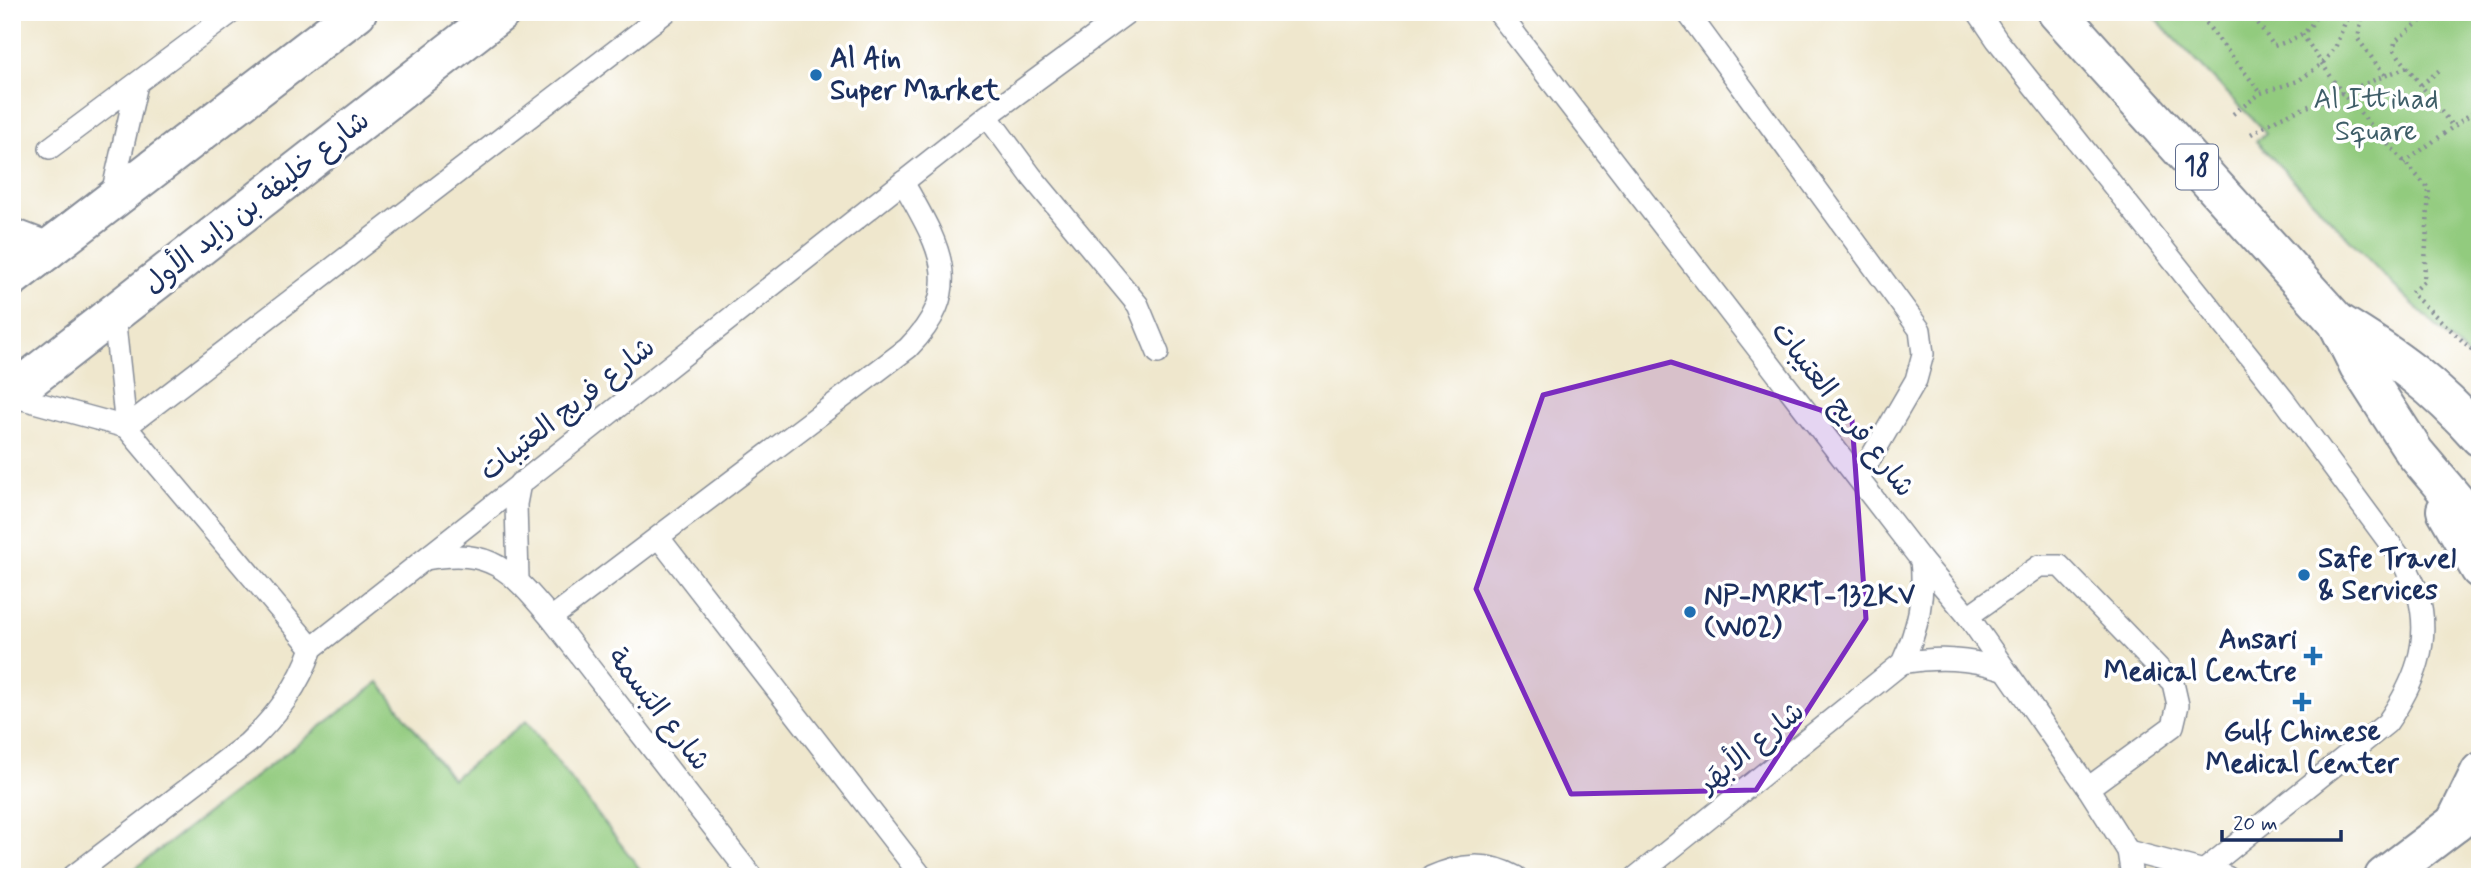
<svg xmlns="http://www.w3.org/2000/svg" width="2492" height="889" font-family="Mynerve,'Playpen Sans Arabic',sans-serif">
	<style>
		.green { fill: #92cb7e; stroke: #567d6e; stroke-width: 2 }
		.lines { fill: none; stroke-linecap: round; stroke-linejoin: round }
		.service-casing { stroke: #858b96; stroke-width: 24 }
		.minor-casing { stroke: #858b96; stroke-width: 42 }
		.tertiary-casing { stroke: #858b96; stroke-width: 42 }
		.secondary-casing { stroke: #858b96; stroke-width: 42 }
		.primary-casing { stroke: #858b96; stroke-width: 42 }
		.path { stroke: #858b96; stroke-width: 4.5; stroke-dasharray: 2 5; stroke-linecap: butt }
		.service { stroke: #fff; stroke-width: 21 }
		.minor { stroke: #fff; stroke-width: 38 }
		.tertiary { stroke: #fff; stroke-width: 38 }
		.secondary { stroke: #fff; stroke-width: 38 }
		.primary { stroke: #fff; stroke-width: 38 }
		.marked { fill: #7b2cbf; fill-opacity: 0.2; stroke: #7b2cbf; stroke-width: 5; stroke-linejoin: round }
		.poi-dot { fill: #1f6fb2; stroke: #fff; stroke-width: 2.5 }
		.labels { text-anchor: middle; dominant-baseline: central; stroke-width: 7; stroke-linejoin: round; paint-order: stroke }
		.shield { fill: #fff; stroke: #5f6d8e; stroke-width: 2 }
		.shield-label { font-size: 26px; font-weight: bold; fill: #1b2f5e }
		.poi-label { font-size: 28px; font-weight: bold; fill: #1b2f5e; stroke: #fff; text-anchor: start }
		.park-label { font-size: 28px; fill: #3f5e68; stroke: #fff }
		.street-label { font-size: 28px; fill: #1b2f5e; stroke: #fff }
	</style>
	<rect width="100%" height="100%" fill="#fff"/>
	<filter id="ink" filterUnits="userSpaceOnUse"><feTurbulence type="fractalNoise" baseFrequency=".0143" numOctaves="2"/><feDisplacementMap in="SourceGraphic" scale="14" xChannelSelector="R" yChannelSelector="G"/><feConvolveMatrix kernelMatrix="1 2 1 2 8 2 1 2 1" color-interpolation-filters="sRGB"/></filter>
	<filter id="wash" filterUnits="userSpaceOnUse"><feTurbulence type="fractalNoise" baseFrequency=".00686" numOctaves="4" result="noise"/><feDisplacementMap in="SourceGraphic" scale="28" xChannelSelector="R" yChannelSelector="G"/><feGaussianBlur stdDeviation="1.57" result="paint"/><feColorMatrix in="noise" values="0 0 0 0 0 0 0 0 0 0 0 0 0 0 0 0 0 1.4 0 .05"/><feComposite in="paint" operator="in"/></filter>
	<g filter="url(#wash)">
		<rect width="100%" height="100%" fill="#efe7cd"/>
		<!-- green -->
		<g class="green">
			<polygon points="2149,12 2480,12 2480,368 2393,285 2256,141 2266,133"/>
			<polygon points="379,682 452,779 526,721 646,877 124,877"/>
		</g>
	</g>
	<g filter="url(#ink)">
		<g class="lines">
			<!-- service casing -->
			<g class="service-casing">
				<g id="service">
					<polyline points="1498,12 1921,560 1968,616 2088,788 2128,851 2132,877"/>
					<polyline points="1687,12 1920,330 1923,354 1916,380 1859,478"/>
					<path d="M1978 12 1997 40 2284 400 2405 564C2409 574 2415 584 2418 594 2432 643 2414 684 2387 723L2196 877"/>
					<polyline points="987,116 1032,177 1138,305 1158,353"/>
					<polyline points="50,148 232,12"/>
					<polyline points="111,198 137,84"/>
					<polyline points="114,316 126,427 312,648"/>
					<polyline points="12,396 126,427"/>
					<polyline points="126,427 666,12"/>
					<polyline points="659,538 922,877"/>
					<path d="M426 559C492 547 511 571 551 618L752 877"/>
					<polyline points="518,579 516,504 520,483"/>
					<polyline points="1968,616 2039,566 2060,566 2173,683 2178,705 2173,726 2088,788"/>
					<path d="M551 618 908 348C968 287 938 245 903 182"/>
					<path d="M1902 663C1937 657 1968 658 2003 669"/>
					<polyline points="2128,851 2227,877"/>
					<path d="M72 877 248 743C277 715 299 686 312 648L987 116 1128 12"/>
					<path d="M1431 877C1460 864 1487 861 1516 877"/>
					<path d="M1636 877 1902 663C1918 629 1925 597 1921 560"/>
				</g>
			</g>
			<!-- minor casing -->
			<g class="minor-casing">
				<polyline id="minor" points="12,238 46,251"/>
			</g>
			<!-- tertiary casing -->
			<g class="tertiary-casing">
				<g id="tertiary">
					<polyline points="12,277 357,12"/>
					<polyline points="12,393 501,12"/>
				</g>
			</g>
			<!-- secondary casing -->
			<g class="secondary-casing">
				<polyline id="secondary" points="2384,877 2480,804"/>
			</g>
			<!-- primary casing -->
			<g class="primary-casing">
				<g id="primary">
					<polyline points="2057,12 2337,322 2359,366 2415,453 2480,530"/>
					<path d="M2337 322C2395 357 2435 386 2480 437"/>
					<polyline points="2446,510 2480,569"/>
					<polyline points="2455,823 2480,772"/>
				</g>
			</g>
			<!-- path -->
			<g class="path">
				<polyline points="2197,12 2261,93"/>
				<path d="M2250 12 2274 46C2294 39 2311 34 2317 12"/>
				<polyline points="2363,12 2358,39 2385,76"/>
				<polyline points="2432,12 2395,41 2394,50 2453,127"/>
				<polyline points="2302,34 2342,93 2429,189 2424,281 2411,293 2480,357"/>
				<polyline points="2421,85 2441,69"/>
				<polyline points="2233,114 2261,93 2298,81 2322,64 2335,48 2346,20 2360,12"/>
				<polyline points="2251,134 2279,118 2407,67"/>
				<polyline points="2404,163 2480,107"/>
			</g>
			<!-- service -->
			<use href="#service" class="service"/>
			<!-- minor -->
			<use href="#minor" class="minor"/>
			<!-- tertiary -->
			<use href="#tertiary" class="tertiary"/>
			<!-- secondary -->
			<use href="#secondary" class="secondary"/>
			<!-- primary -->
			<use href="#primary" class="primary"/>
		</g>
	</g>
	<!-- marked area -->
	<path class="marked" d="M1671 362 1852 420 1866 619 1756 790 1571 794 1476 589 1543 395Z"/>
	<!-- markers -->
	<g class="poi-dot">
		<circle cx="816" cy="75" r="7"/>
		<circle cx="2304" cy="575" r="7"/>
		<circle cx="1690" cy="612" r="7"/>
		<path d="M2309.5 645.5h7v7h7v7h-7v7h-7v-7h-7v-7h7z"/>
		<path d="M2298.5 691.5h7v7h7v7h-7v7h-7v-7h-7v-7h7z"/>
	</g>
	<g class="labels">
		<!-- shield labels -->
		<rect class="shield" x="2176" y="144.5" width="42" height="45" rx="5"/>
		<g class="shield-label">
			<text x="2197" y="167">18</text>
		</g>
		<!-- poi labels -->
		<g class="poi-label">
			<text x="830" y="59">Al Ain<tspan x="830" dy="32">Super Market</tspan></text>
			<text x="2318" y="559">Safe Travel<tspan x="2318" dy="32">&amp; Services</tspan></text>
			<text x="1704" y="596">NP-MRKT-132KV<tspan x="1704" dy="32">(W02)</tspan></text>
			<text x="2297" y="640" text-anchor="end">Ansari<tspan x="2297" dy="32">Medical Centre</tspan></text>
			<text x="2302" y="732" text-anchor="middle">Gulf Chinese<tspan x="2302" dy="32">Medical Center</tspan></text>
		</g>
		<!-- park labels -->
		<g class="park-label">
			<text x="2376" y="100">Al Ittihad<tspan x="2376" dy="32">Square</tspan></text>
		</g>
		<!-- street labels -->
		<g class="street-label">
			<text transform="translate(257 203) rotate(-38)">شارع خليفة بن زايد الأول</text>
			<text transform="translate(568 410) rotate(-38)">شارع فريج العتيبات</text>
			<text transform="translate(1842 410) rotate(52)">شارع فريج العتيبات</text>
			<text transform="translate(658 710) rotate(52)">شارع البَسمة</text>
			<text transform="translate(1752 748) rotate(-39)">شارع الأبهَر</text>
		</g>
	</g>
	<!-- margin -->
	<rect width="2492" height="889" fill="none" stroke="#fff" stroke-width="42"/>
	<!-- scale -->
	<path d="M2222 830v10h119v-10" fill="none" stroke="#1b2f5e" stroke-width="3.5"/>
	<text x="2233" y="830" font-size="21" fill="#1b2f5e" stroke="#ffffff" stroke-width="5" paint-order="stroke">20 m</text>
</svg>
